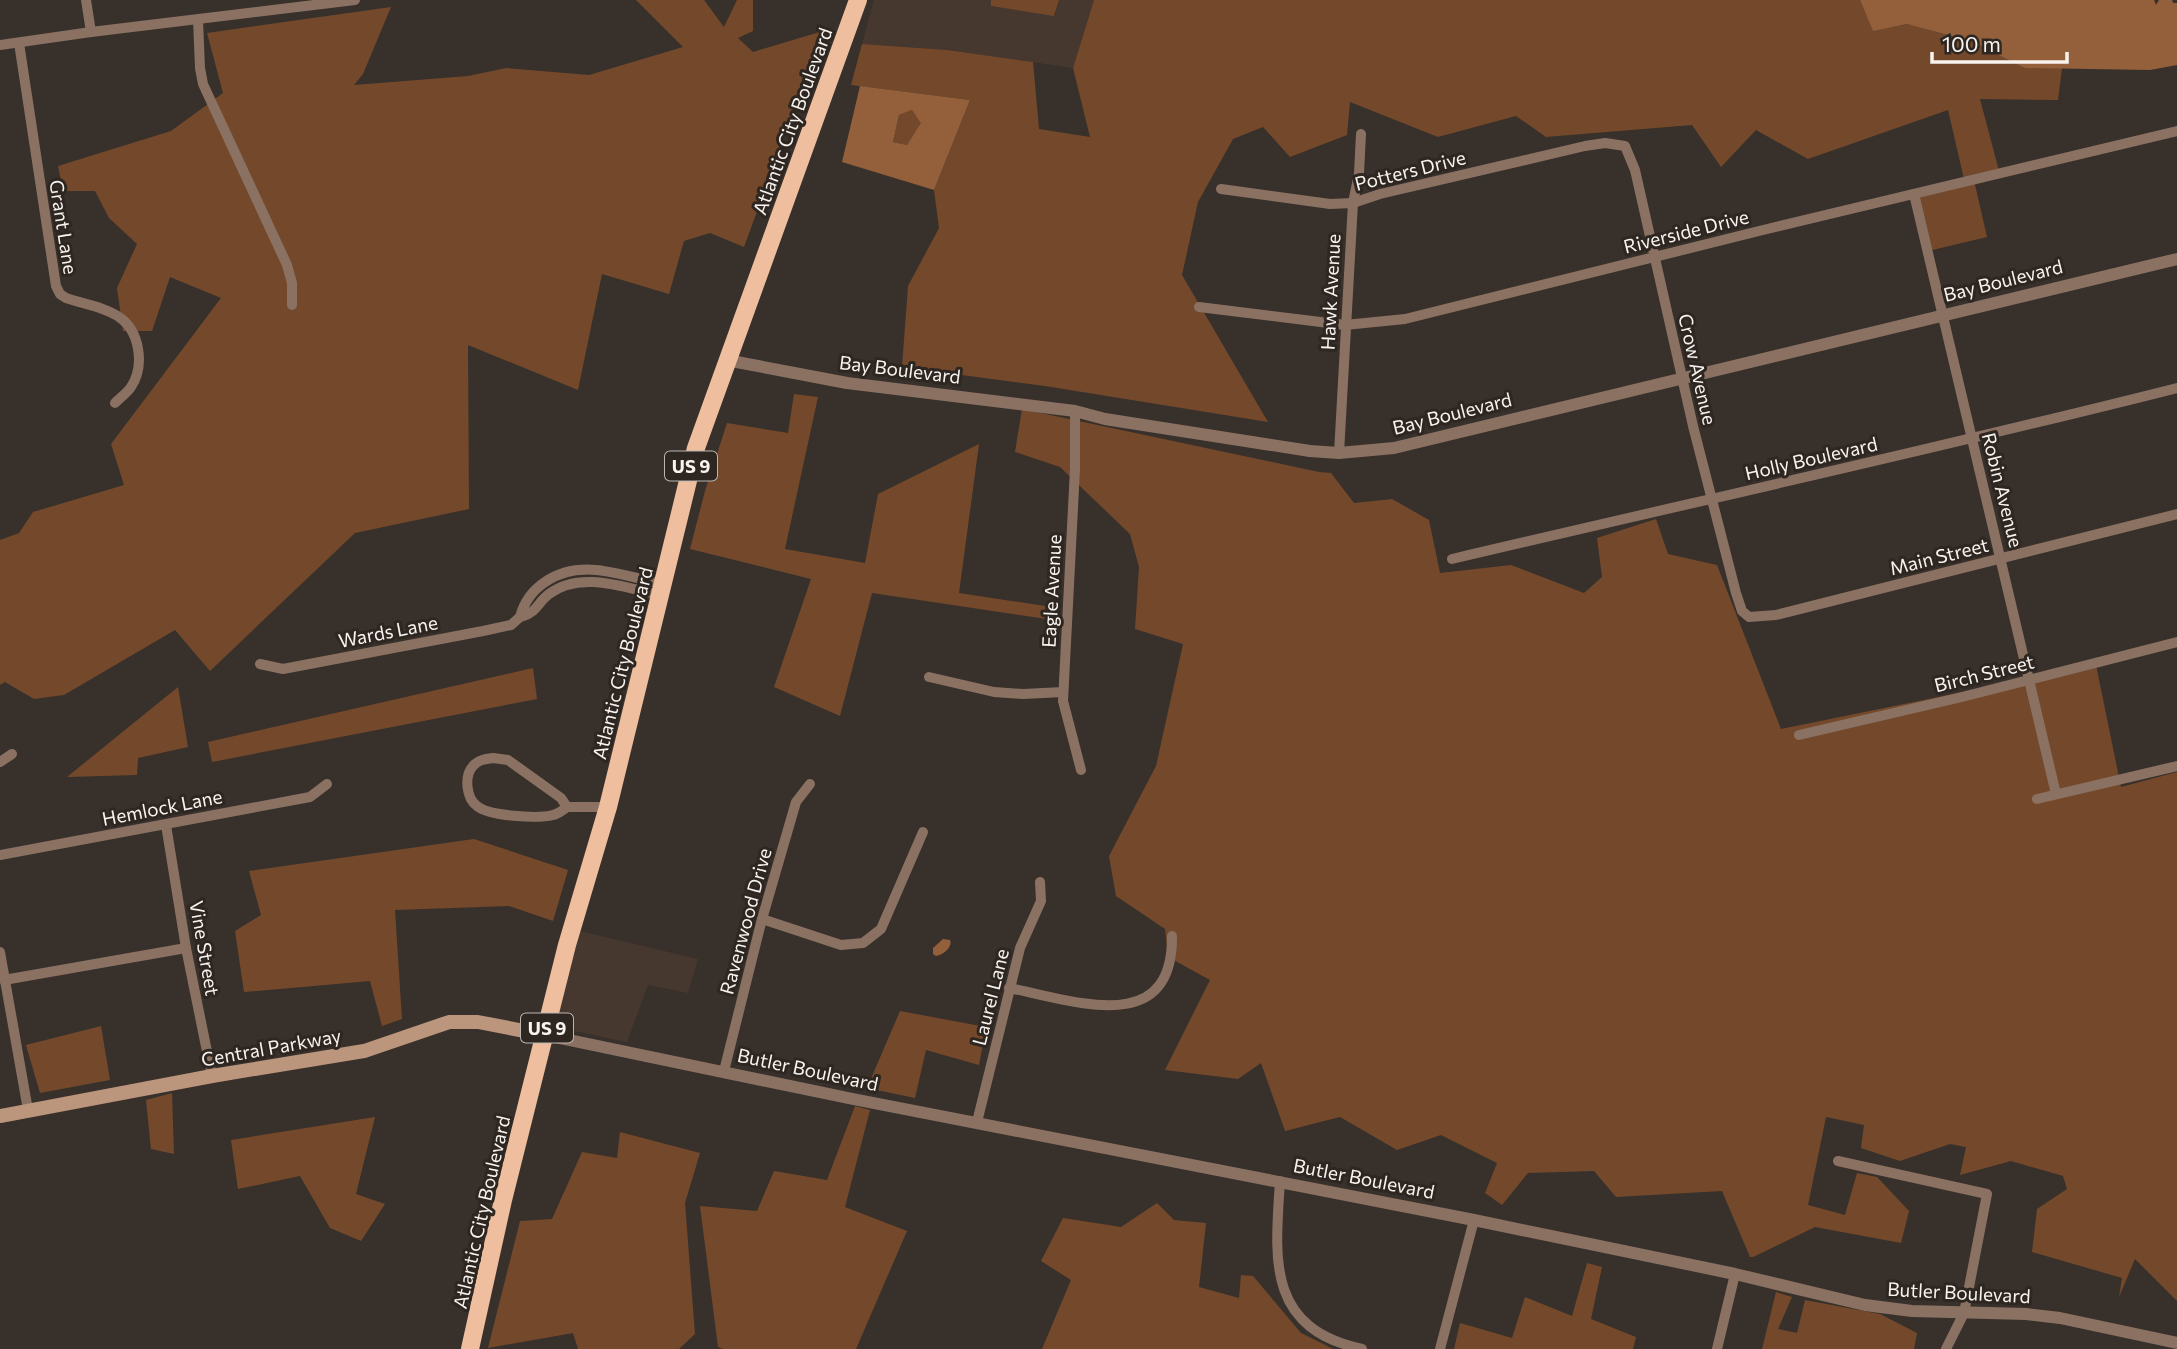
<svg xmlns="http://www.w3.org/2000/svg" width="2177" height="1349" font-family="Commissioner,sans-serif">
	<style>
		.built { fill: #46382f }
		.green { fill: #74492b }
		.water { fill: #94603c; fill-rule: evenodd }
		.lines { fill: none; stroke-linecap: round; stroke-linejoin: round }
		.minor { stroke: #8a7162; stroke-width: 10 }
		.tertiary { stroke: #8a7162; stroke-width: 12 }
		.secondary { stroke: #bb957c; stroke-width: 14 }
		.trunk { stroke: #efbe9e; stroke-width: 18 }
		.labels { text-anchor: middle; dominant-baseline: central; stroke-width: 6; stroke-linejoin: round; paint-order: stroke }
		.shield { fill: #2e2621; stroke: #bbb6b1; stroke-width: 2 }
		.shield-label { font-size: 18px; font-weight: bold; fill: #f8f3ef }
		.street-label { font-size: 19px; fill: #f8f3ef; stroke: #2e2621 }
	</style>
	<rect width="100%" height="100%" fill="#38302b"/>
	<!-- built -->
	<g class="built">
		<polygon points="874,0 991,0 991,6 1055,15 1059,0 1094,0 1073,68 947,50 862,44"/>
		<polygon points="580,931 698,959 688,993 648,985 627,1042 565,1029 558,1019"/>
	</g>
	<!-- green -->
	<g class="green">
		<polygon points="636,0 704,0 724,27 737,0 753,0 753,31 738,38 753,52 823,31 744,247 710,233 684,241 669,294 602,274 578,390 468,345 469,509 355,533 210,671 175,630 64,695 34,699 5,682 0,685 0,540 19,533 33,512 124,485 111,444 221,298 170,277 152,331 123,331 117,288 137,244 109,218 95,191 63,191 58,166 171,131 223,93 207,33 391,7 363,74 354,85 468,76 506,68 589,75 683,47"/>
		<polygon points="991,0 1059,0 1054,16 991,6"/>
		<polygon points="1094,0 1860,0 1873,30 1908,24 2062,68 2058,100 1980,99 1999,171 1973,176 1987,237 1924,252 1912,191 1964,179 1948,110 1808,159 1756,130 1721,167 1692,125 1546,137 1516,116 1438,137 1350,102 1347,135 1290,157 1263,127 1233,139 1198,202 1182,275 1268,422 1045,386 902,367 908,286 939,228 934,190 970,100 851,85 862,44 947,50 1033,62 1039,129 1090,137 1073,68"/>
		<polygon points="912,110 922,123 907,145 893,142 899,115"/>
		<polygon points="794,394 818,397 785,549 865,563 878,494 979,444 959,593 1045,606 1047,619 872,593 840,716 774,687 811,579 690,549 705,491 727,423 788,433"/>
		<polygon points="1022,409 1319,472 1331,473 1354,503 1392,499 1429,520 1440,573 1511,565 1584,593 1602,577 1597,538 1656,519 1668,554 1717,565 1781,729 2096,665 2121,787 2177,772 2177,1301 2135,1259 2119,1297 2122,1278 2032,1252 2037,1209 2067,1189 2063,1176 2011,1161 1960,1175 1966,1147 1950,1144 1900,1161 1861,1148 1864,1125 1826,1117 1808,1205 1845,1215 1857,1173 1877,1177 1909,1211 1901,1243 1815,1227 1753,1257 1750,1257 1722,1191 1616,1197 1594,1171 1528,1173 1502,1205 1485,1193 1497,1163 1441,1135 1397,1150 1340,1117 1285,1131 1261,1063 1238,1079 1165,1070 1210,980 1168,957 1165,929 1116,896 1109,856 1156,766 1183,644 1135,629 1139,567 1130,534 1060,467 1015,452"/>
		<polygon points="533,668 537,699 212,762 208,742"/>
		<polygon points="178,687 188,747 138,758 137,775 67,777"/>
		<polygon points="474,839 568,870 553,921 509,906 395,910 402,1019 382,1026 370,981 244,992 235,931 261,915 249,871"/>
		<polygon points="900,1011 986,1027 979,1065 926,1050 915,1098 867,1088"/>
		<polygon points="101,1026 110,1080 40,1093 26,1045"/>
		<polygon points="172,1093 174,1154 151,1149 146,1100"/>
		<polygon points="855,1106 870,1110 845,1207 907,1231 856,1349 723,1349 718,1347 700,1206 757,1211 774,1171 827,1180"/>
		<polygon points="375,1117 356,1194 385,1204 361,1241 330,1228 300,1176 238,1189 231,1140"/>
		<polygon points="620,1132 700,1153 685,1203 695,1334 679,1349 578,1349 573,1333 488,1348 520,1221 552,1219 582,1152 617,1158"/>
		<polygon points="1157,1203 1174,1220 1206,1223 1199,1287 1239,1298 1241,1275 1253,1276 1301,1333 1333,1349 1042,1349 1071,1280 1041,1261 1063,1218 1121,1227"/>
		<polygon points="1587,1263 1602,1267 1591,1319 1636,1337 1633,1349 1454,1349 1460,1323 1512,1338 1525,1297 1572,1316"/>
		<polygon points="1776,1292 1792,1297 1778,1329 1797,1333 1805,1300 1880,1314 1917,1333 1914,1349 1762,1349"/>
	</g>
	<!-- water -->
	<g class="water">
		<polygon points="1860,0 2154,0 2156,5 2159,0 2172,0 2173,3 2177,3 2177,65 2150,70 2025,68 1973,42 1907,24 1873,31"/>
		<path d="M860 86 970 100 934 190 842 162ZM912 110 921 123 907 145 893 142 899 115Z"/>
		<path d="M943 939 950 940C953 947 943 955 936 956L933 954V948Z"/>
	</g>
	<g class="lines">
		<!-- minor -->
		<g class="minor">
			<polyline points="86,0 91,32"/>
			<polyline points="198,20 200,68 203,84 287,265 292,283 292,305"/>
			<path d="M19 43 56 286 60 294 66 298C83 304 105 307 119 317 140 331 145 366 131 387 127 393 120 398 115 403"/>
			<polyline points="0,45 91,32 355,0"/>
			<polyline points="1221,189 1330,204 1353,203 1380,194 1585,146 1605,143 1625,146 1635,170 1693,426 1736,593 1742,611 1749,617 1776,615 2177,514"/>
			<polyline points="1914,194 2056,794"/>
			<polyline points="1199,307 1345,325 1405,319 1759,231 2177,131"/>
			<polyline points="1075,411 1075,469 1063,701 1081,770"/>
			<polyline points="1339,453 1353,203 1359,173 1361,134"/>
			<path d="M1452 559C1694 502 1936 449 2177 388"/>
			<path d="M660 595C625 588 581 570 549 594 537 603 537 613 520 617 524 602 533 590 545 582 581 557 624 576 662 584"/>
			<polyline points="260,664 283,669 483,631 511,625 520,617"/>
			<polyline points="929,677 994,692 1023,694 1063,692"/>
			<polyline points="1799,735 1962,697 2177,642"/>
			<path d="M493 758 508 760 561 798 567 807C562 811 558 814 553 815 538 819 488 816 477 806 466 798 464 776 473 766 478 760 485 759 493 758Z"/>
			<polyline points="0,762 12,754"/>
			<polyline points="2037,799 2177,766"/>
			<polyline points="567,807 608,807"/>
			<polyline points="166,825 186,948 212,1076"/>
			<polyline points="0,855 310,797 327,784"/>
			<polyline points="762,919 841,945 863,943 881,929 923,832"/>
			<polyline points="0,952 28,1110"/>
			<polyline points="4,980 186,948"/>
			<path d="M1009 988C1072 1000 1173 1039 1172 936"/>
			<polyline points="724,1071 762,919 796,802 810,784"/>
			<polyline points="977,1122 1020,948 1041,901 1040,882"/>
			<polyline points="1838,1161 1987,1194 1964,1313 1946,1349"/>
			<path d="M1280 1181C1275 1259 1266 1328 1362 1349"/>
			<polyline points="1440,1349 1474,1220"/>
			<polyline points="1717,1349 1735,1274"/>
		</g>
		<!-- tertiary -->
		<g class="tertiary">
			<polyline points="726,360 847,383 1075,411 1105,419 1310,451 1339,453 1394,448 2177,259"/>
			<polyline points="545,1035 853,1099 1474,1220 1735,1274 1865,1305 1912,1311 2026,1314 2060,1318 2177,1343"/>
		</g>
		<!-- secondary -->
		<polyline class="secondary" points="0,1116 212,1076 364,1051 449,1022 478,1022 545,1035"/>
		<!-- trunk -->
		<polyline class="trunk" points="470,1349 503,1200 567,945 608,807 696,448 858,0"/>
	</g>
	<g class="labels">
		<!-- shield labels -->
		<g class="shield">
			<rect x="665" y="451.5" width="52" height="29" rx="5"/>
			<rect x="521" y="1013.5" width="52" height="29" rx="5"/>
		</g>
		<g class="shield-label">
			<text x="691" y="466">US 9</text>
			<text x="547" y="1028">US 9</text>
		</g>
		<!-- street labels -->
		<g class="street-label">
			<text transform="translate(792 121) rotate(-70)">Atlantic City Boulevard</text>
			<text transform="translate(1410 170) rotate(-14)">Potters Drive</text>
			<text transform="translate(64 227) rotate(81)">Grant Lane</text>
			<text transform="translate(1686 231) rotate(-14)">Riverside Drive</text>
			<text transform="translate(2003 280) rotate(-14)">Bay Boulevard</text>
			<text transform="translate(1330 292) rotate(-87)">Hawk Avenue</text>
			<text transform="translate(900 369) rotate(7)">Bay Boulevard</text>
			<text transform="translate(1698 369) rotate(77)">Crow Avenue</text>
			<text transform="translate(1452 413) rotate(-14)">Bay Boulevard</text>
			<text transform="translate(1811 458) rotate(-13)">Holly Boulevard</text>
			<text transform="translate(2003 490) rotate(76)">Robin Avenue</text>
			<text transform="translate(1939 556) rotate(-14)">Main Street</text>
			<text transform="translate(1051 591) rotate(-87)">Eagle Avenue</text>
			<text transform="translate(388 631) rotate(-11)">Wards Lane</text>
			<text transform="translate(622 663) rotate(-76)">Atlantic City Boulevard</text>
			<text transform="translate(1984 673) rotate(-14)">Birch Street</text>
			<text transform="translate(162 807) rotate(-11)">Hemlock Lane</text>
			<text transform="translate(745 921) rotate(-75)">Ravenwood Drive</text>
			<text transform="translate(205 948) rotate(80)">Vine Street</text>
			<text transform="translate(990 997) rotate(-76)">Laurel Lane</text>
			<text transform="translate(271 1047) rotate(-10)">Central Parkway</text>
			<text transform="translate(808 1069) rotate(12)">Butler Boulevard</text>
			<text transform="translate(1364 1178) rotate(11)">Butler Boulevard</text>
			<text transform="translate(481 1212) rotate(-77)">Atlantic City Boulevard</text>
			<text transform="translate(1959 1292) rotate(3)">Butler Boulevard</text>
		</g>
	</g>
	<!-- scale -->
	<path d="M1932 52v10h135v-10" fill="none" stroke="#f8f3ef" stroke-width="3.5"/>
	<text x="1942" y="52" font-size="21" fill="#f8f3ef" stroke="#2e2621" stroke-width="5" paint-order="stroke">100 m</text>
</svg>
